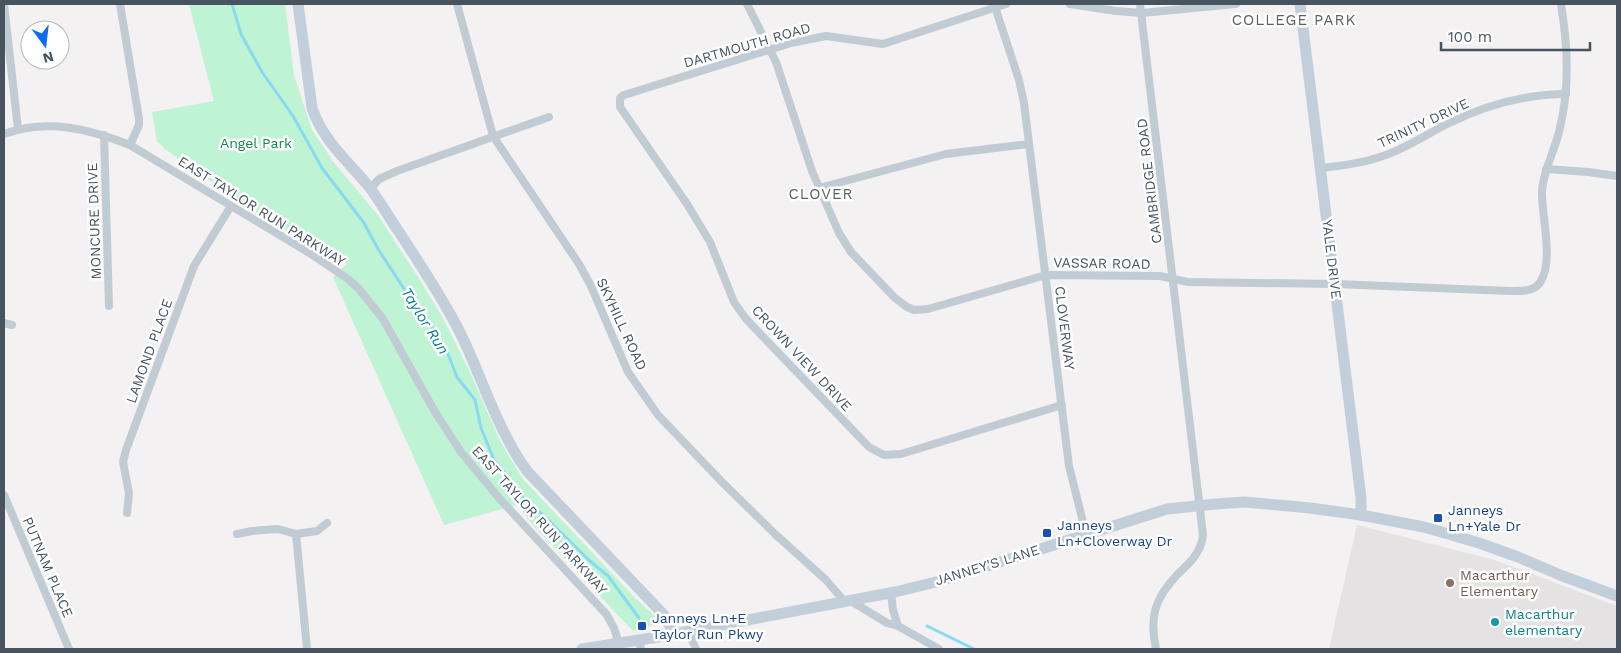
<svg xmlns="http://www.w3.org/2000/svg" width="1621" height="653" font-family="'Work Sans',sans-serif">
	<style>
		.education { fill: #e4e2e3 }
		.green { fill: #bef3d3 }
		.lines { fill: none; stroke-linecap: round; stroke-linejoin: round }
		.stream { stroke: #88daf2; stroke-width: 3 }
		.street { stroke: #c1cbd3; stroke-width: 8 }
		.secondary { stroke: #c3cedb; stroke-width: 11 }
		.transit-dot { fill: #1a4fb4; stroke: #fff; stroke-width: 2 }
		.education-dot { fill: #8d6e63; stroke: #fff; stroke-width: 2 }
		.culture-dot { fill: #0f9aa8; stroke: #fff; stroke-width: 2 }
		.labels { text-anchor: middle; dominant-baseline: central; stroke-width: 5; stroke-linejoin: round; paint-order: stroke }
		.street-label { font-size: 14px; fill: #475460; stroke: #fff }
		.park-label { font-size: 14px; fill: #11884f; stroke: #fff }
		.transit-label { font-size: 14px; fill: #164399; stroke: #fff; text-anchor: start }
		.education-label { font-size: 14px; fill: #785e54; stroke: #fff; text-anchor: start }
		.culture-label { font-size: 14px; fill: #0d838f; stroke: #fff; text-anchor: start }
		.neighbourhood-label { font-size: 15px; letter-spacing: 1px; fill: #5d6167; stroke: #fff }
		.water-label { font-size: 15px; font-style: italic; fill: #047b9f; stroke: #fff }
	</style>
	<rect width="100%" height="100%" fill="#f3f1f1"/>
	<!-- education -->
	<polygon class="education" points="1357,525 1495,560 1617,606 1617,649 1329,649"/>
	<!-- green -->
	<polygon class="green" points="189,4 285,4 294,75 312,130 335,164 377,214 420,280 444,320 469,370 500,441 523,479 636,599 656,617 657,623 653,625 633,631 531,523 517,505 444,525 333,277 347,264 247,209 225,191 165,149 157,141 152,112 214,101"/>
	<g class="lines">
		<!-- stream -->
		<g class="stream">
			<polyline points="232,4 241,34 262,72 293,116 322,168 364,223 378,249 416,307 436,333 448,354 457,377 475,400 481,428 494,460 511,480 520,495 543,515 590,561 608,576 639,618"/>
			<polyline points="927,626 974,649"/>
		</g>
		<!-- street -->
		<g class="street">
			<polyline points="4,4 18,129"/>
			<polyline points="120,4 139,119 139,125 130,145"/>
			<polyline points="457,4 493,136 579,264 590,284 628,372 658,415 722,482 775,534 826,580 845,602"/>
			<path d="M747 4 776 62 812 171 839 233 851 252 895 298 907 307 914 310 928 309 1046 275 1160 276 1188 282 1335 284 1510 291C1522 291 1535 292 1541 281 1554 258 1541 215 1542 190 1544 169 1554 152 1559 132 1570 89 1568 47 1561 4"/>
			<polyline points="1006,4 883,44 826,36 791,43 624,95 620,98 620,107 687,204 710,242 734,302 746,319 869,447 884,455 901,454 1062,405"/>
			<polyline points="1070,4 1116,11 1142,13 1236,4"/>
			<path d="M1140 4 1203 535C1201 552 1191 562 1178 574 1155 598 1149 616 1156 649"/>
			<polyline points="995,7 1019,80 1024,103 1069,466 1086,534"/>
			<path d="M4 134C47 118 89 129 130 145L311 254 348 279 359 289 383 319 435 412 461 452 499 498 607 615 614 628 619 644"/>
			<polyline points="104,135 109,306"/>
			<path d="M1320 168C1341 166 1363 163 1383 156 1405 149 1424 136 1445 125 1481 107 1524 94 1566 94"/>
			<polyline points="1546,169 1588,172 1617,176"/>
			<polyline points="819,188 946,154 1029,144"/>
			<polyline points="370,189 379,179 397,171 549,117"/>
			<polyline points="4,323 12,325"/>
			<polyline points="4,495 69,649"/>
			<polyline points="127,513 129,493 123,462 126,450 194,266 231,206"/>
			<polyline points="237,534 252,531 278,529 296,534 317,531 327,523"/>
			<polyline points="296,534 307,649"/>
			<polyline points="891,593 893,610 898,626 939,649"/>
			<polyline points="851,601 887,623 898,626"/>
			<polyline points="688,631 696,649"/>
			<polyline points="639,641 641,649"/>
		</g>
		<!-- secondary -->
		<g class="secondary">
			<path d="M298 4 312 108C323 141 349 162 370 188 379 200 387 214 395 226 413 253 430 279 446 307 478 359 491 421 527 471L664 615 674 634"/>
			<polyline points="1300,4 1361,498 1361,515"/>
			<polyline points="582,649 658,637 895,592 940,581 1167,509 1216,504 1245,502 1310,508 1361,515 1424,527 1479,543 1518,557 1560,575 1617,596"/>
		</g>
	</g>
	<!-- markers -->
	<g class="transit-dot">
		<rect x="1433" y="513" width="10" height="10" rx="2.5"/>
		<rect x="1042" y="528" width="10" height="10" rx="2.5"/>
		<rect x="637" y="621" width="10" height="10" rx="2.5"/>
	</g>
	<circle class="education-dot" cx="1450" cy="583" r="5"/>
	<circle class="culture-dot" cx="1495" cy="622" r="5"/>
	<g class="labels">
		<!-- street labels -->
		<g class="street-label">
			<text transform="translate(747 45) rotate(-16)">DARTMOUTH ROAD</text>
			<text transform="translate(1423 123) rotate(-25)">TRINITY DRIVE</text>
			<text transform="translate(1149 181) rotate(-97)">CAMBRIDGE ROAD</text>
			<text transform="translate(262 211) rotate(32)">EAST TAYLOR RUN PARKWAY</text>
			<text transform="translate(94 221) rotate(-92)">MONCURE DRIVE</text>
			<text transform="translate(1332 259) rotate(83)">YALE DRIVE</text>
			<text transform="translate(1102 263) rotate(1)">VASSAR ROAD</text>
			<text transform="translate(622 324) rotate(65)">SKYHILL ROAD</text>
			<text transform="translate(1065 328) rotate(83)">CLOVERWAY</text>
			<text transform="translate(149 351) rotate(-70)">LAMOND PLACE</text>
			<text transform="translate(802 358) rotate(47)">CROWN VIEW DRIVE</text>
			<text transform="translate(540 520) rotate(48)">EAST TAYLOR RUN PARKWAY</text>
			<text transform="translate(987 565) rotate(-17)">JANNEY'S LANE</text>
			<text transform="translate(48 567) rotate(67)">PUTNAM PLACE</text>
		</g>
		<!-- park labels -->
		<g class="park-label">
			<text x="256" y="143">Angel Park</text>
		</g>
		<!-- transit labels -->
		<g class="transit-label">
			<text x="1448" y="510">Janneys<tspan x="1448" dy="16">Ln+Yale Dr</tspan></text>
			<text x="1057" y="525">Janneys<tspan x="1057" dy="16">Ln+Cloverway Dr</tspan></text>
			<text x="652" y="618">Janneys Ln+E<tspan x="652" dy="16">Taylor Run Pkwy</tspan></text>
		</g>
		<!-- education labels -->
		<g class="education-label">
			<text x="1460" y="575">Macarthur<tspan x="1460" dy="16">Elementary</tspan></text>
		</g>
		<!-- culture labels -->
		<g class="culture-label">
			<text x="1505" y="614">Macarthur<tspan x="1505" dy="16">elementary</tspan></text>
		</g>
		<!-- neighbourhood labels -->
		<g class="neighbourhood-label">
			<text x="1294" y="20">COLLEGE PARK</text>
			<text x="821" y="194">CLOVER</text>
		</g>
		<!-- water labels -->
		<g class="water-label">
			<text transform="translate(425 321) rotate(58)">Taylor Run</text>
		</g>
	</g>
	<!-- border -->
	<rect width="1621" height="653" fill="none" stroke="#475460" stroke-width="10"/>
	<!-- north arrow -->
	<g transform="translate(45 45) rotate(165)"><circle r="24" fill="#ffffff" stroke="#b5bbbf"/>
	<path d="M0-4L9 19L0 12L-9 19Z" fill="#0d6cf2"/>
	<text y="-8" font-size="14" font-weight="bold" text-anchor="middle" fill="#475460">N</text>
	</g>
	<!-- scale -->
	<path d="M1441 42v8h149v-8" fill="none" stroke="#475460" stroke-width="2.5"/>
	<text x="1448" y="42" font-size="15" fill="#475460" stroke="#ffffff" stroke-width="4" paint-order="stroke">100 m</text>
</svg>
